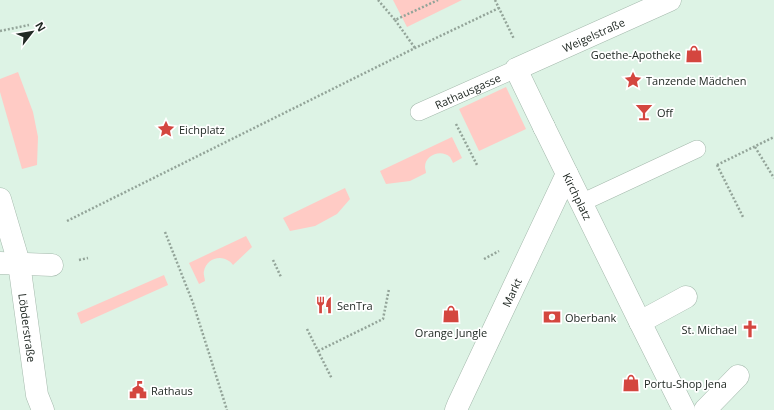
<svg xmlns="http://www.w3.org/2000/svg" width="774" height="410" font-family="'Open Sans',sans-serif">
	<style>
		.green { fill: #ffcbc5 }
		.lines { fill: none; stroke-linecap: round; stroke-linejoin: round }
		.service-casing { stroke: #a4b9ac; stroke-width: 18 }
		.pedestrian-casing { stroke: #a4b9ac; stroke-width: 23 }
		.minor-casing { stroke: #a4b9ac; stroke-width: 23 }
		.path { stroke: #93a499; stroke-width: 2.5; stroke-dasharray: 2 2; stroke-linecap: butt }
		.service { stroke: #fff; stroke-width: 17 }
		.pedestrian { stroke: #fff; stroke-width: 22 }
		.minor { stroke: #fff; stroke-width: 22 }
		.labels { text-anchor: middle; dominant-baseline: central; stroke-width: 3.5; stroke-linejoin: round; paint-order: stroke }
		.street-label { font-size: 11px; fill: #222a25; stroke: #fff }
		.poi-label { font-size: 11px; fill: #222a25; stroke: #fff; text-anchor: start }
	</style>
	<rect width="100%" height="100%" fill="#ddf3e5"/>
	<!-- green -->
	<g class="green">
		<polygon points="393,0 462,0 407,27"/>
		<polygon points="18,72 33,112 38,137 37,165 22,169 0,92 0,79"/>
		<polygon points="506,87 526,129 479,151 459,109"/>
		<path d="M452 137 462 158 453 163C453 162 450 157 450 157 441 149 425 155 425 167 425 169 426 171 426 173L410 181 386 184 380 171Z"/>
		<polygon points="345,188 350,199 337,214 315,226 290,231 283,218"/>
		<path d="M246 236 252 247 233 265C232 264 231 262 229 261 219 254 206 260 204 271 203 274 205 278 205 281L199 284 189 263Z"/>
		<polygon points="164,275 168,285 81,324 77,313"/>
	</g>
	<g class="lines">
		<!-- service casing -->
		<g class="service-casing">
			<g id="service">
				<path id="s1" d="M419 112 516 69"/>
				<polyline points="581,203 697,149"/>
			</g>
		</g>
		<!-- pedestrian casing -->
		<g class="pedestrian-casing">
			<g id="pedestrian">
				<path id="s2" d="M544 127 640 322 684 410"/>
				<path id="s3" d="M0 199 19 263 37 395 43 410"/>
				<polyline points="0,263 52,265"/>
				<polyline points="640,322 686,297"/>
				<path id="s4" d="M456 410 458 405 567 174"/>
				<polyline points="705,410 738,376"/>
			</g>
		</g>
		<!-- minor casing -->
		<g class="minor-casing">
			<g id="minor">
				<path id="s5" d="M544 127 516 69 670 0"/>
			</g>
		</g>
		<!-- path -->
		<g class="path">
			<polyline points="378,0 395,20 438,0"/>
			<polyline points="495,0 514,39"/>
			<polyline points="395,20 415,48"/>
			<polyline points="0,31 29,25"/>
			<polyline points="456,124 477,165"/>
			<polyline points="755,147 774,178"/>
			<polyline points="717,165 774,137"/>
			<polyline points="717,165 743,217"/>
			<polyline points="67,221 415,48 499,8"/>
			<polyline points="165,232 193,303 227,410"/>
			<polyline points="484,259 499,251"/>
			<polyline points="79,260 88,258"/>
			<polyline points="273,260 281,277"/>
			<polyline points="307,329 332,379"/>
			<polyline points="318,351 383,319 389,289"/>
		</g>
		<!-- service -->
		<use href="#service" class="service"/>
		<!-- pedestrian -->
		<use href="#pedestrian" class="pedestrian"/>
		<!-- minor -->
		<use href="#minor" class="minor"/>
	</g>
	<!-- icons -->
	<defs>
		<g id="shop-bare" transform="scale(1.38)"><path d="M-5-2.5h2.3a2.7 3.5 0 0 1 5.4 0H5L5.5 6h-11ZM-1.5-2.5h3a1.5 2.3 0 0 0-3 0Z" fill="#d4463f" stroke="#fff" stroke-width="2.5" paint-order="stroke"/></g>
		<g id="sight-bare" transform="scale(1.38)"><path d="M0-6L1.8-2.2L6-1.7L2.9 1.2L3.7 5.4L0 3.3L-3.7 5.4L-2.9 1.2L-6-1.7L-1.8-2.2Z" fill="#d4463f" stroke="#fff" stroke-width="2.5" paint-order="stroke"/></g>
		<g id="bar-bare" transform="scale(1.38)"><path d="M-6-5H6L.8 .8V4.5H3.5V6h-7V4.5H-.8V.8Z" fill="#d4463f" stroke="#fff" stroke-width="2.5" paint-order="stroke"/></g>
		<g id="restaurant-bare" transform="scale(1.38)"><path d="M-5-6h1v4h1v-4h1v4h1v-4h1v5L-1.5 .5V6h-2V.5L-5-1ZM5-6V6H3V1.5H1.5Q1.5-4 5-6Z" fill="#d4463f" stroke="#fff" stroke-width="2.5" paint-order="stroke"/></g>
		<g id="bank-bare" transform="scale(1.38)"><path d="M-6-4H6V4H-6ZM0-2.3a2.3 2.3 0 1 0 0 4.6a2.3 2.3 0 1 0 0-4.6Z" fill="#d4463f" stroke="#fff" stroke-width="2.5" paint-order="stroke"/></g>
		<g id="church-bare" transform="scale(1.38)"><path d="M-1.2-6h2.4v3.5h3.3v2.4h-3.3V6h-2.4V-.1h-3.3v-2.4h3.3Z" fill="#d4463f" stroke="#fff" stroke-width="2.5" paint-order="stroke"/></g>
		<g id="civic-bare" transform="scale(1.38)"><path d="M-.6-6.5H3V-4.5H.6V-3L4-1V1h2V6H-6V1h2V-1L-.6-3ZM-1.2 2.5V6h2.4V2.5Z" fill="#d4463f" stroke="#fff" stroke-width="2.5" paint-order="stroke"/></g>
	</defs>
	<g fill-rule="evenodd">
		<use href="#shop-bare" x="694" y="54"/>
		<use href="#sight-bare" x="633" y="80"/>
		<use href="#bar-bare" x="644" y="112"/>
		<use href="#sight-bare" x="166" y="129"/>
		<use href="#restaurant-bare" x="324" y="305"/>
		<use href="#shop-bare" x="451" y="314"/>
		<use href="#bank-bare" x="552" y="317"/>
		<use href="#church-bare" x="750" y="329"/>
		<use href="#shop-bare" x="631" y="383"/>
		<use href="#civic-bare" x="138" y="390"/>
	</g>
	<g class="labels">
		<!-- street labels -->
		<g class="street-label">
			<text stroke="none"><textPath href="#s5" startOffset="149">Weigelstraße</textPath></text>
			<text stroke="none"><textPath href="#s1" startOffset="53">Rathausgasse</textPath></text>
			<text stroke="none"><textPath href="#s2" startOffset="77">Kirchplatz</textPath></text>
			<text stroke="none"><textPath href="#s4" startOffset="130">Markt</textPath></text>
			<text stroke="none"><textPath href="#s3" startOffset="132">Löbderstraße</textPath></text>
		</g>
		<!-- poi labels -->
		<g class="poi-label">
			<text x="681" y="54" text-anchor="end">Goethe-Apotheke</text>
			<text x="646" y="80">Tanzende Mädchen</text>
			<text x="657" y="112">Off</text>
			<text x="179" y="129">Eichplatz</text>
			<text x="337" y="305">SenTra</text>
			<text x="565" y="317">Oberbank</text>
			<text x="737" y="329" text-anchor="end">St. Michael</text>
			<text x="451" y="332" text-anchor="middle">Orange Jungle</text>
			<text x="644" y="383">Portu-Shop Jena</text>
			<text x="151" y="390">Rathaus</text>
		</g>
	</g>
	<!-- north arrow -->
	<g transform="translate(32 32) rotate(59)" stroke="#ffffff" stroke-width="3" paint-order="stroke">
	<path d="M0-3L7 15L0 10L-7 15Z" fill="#222a25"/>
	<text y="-6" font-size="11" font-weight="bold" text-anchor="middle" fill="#222a25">N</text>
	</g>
</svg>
